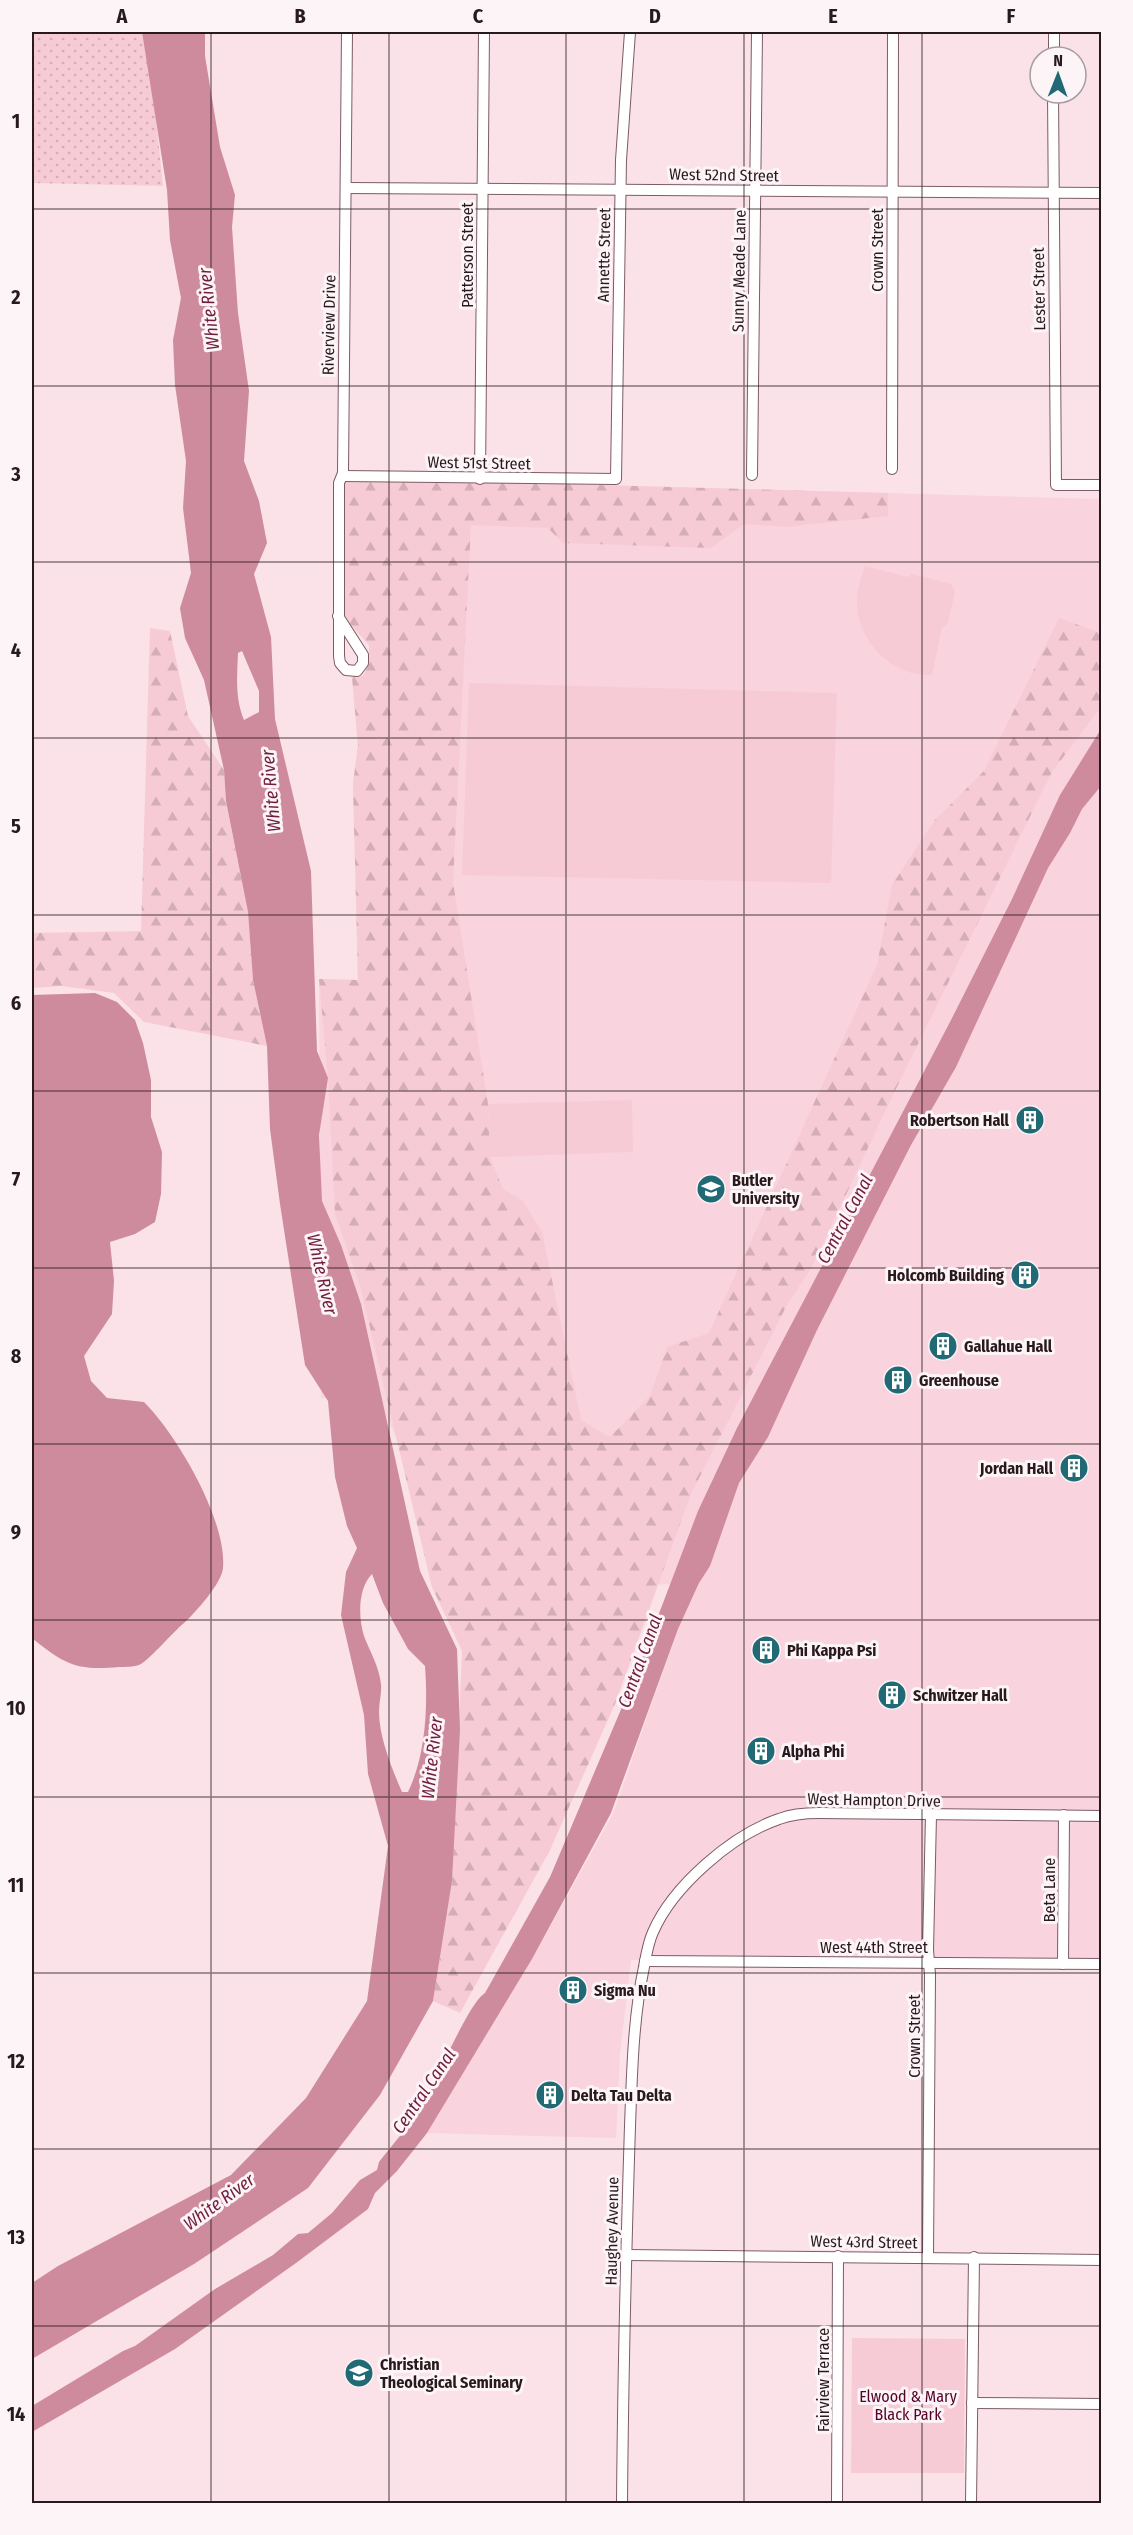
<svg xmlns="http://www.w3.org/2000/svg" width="1133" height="2535" font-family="'Fira Sans Condensed',sans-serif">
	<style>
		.built { fill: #f9d3dd }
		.grass { fill: url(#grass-dots) }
		.forest { fill: url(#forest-firs) }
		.green { fill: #f7cbd6 }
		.water { fill: #cf8b9e; fill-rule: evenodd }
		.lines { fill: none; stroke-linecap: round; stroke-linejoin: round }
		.minor-casing { stroke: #7d5c65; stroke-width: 12 }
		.minor { stroke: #fff; stroke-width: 10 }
		.grid { fill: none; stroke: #27191d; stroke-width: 1.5; stroke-opacity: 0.55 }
		.labels { text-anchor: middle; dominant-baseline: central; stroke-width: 6; stroke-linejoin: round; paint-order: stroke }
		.street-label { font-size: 16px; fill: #27191d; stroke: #fcf4f6 }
		.poi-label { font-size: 16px; font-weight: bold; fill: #27191d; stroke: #fcf4f6; text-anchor: start }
		.park-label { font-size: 16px; fill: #550128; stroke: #fcf4f6 }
		.water-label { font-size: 18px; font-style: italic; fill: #6e1d3c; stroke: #fcf4f6 }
		.neatline { fill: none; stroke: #27191d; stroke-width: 2 }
		.grid-label { font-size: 20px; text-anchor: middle; font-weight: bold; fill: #27191d }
	</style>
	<defs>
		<pattern id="grass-dots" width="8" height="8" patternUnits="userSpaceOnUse" patternTransform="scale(1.5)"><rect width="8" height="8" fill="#f7cbd6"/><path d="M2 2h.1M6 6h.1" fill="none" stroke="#d4aeb7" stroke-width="1.8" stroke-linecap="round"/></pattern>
		<pattern id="forest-firs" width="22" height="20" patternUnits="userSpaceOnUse" patternTransform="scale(1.5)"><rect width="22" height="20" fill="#f7cbd6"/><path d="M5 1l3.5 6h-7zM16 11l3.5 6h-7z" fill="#d4aeb7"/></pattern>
	</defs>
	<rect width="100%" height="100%" fill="#fae2e8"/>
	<!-- built -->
	<polygon class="built" points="343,478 1101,499 1101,1962 631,1960 620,2054 616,2138 427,2133 532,1959 613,1814 678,1629 699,1584 432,1587 397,1439 378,1398 321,1398 319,979 358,980 353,784 358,745 352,677 363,676 369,664 369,645 340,613"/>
	<!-- grass -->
	<polygon class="grass" points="32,32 142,32 154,100 163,186 32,183"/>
	<!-- forest -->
	<g class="forest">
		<polygon points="343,478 888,493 888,516 786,527 744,524 711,548 563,543 548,528 471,525 453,882 488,1104 490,1157 503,1189 522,1200 542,1232 581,1420 610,1437 650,1396 667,1347 709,1333 877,965 892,885 934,821 984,771 1059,618 1101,633 1101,707 1052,772 889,1103 812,1267 787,1305 691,1494 615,1704 550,1850 460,2013 433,2001 452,1881 462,1651 432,1587 360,1286 335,1214 328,1078 319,979 358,980 353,784 358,745 352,677 363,676 369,664 369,645 340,613"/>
		<polygon points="150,628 170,631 188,716 224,770 226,801 248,912 253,980 267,1046 144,1022 114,993 62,986 32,988 32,933 141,931"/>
	</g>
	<!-- green -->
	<g class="green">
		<path d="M865 566 908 577 912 574 951 584 955 592 947 625 942 627 932 675C894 677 860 644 857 607 856 592 861 579 865 566Z"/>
		<polygon points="469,683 837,693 831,883 462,875"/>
		<polygon points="632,1100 633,1152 490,1157 488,1104"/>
		<polygon points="852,2338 965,2339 964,2473 851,2473"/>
	</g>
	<!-- water -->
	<g class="water">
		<path d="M142 32H205V56L220 147 235 195 232 227 238 313 249 391 244 461 259 501 267 543 254 574 271 637 275 719 311 871 317 1051 328 1078 319 1135 322 1201 341 1245 361 1304 420 1571 457 1649 460 1730 452 1881 433 2001 380 2095 308 2188 194 2264 32 2359V2283L58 2266 231 2175 306 2098 367 2001 388 1846 368 1774 364 1715 341 1615 346 1572 357 1548 347 1526 335 1477 328 1401 305 1365 280 1204 270 1129 267 1046 253 980 248 912 226 801 224 770 204 680 185 638 180 608 191 573 183 508 186 461 175 385 173 340 181 298 170 240 167 190ZM242 651 259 691V712L244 720C235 699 237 676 238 653ZM372 1574 383 1603 408 1649 425 1666C428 1706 426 1755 408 1792H402C392 1769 379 1737 379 1712 379 1702 382 1693 381 1684 379 1666 370 1652 364 1636 358 1617 358 1588 372 1574Z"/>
		<path d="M1101 729V786L1082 809 1070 833 1048 868 956 1067 911 1145 817 1330 768 1437 739 1483 710 1566 699 1583 678 1629 611 1813 532 1959 427 2133 397 2171 375 2193 368 2209 296 2263 175 2349 32 2432V2406L123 2351 135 2346 215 2289 273 2255 298 2234 308 2233 332 2213 360 2180 377 2170 379 2162C392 2145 407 2129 419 2110 434 2087 468 2003 485 1993L550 1877 636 1674 698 1511 737 1428 950 1022 1012 899 1060 795Z"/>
		<path d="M95 993 117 1002 135 1020 143 1043 151 1080V1117L162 1152 161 1194 155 1222 135 1234 110 1242 114 1281 112 1314 84 1356 91 1381 107 1398 144 1402C177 1435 227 1520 223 1568 222 1583 195 1613 184 1623 172 1633 152 1657 141 1664 136 1667 125 1667 119 1667 76 1671 64 1664 32 1638V995Z"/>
	</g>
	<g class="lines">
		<!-- minor casing -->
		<g class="minor-casing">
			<g id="minor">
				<polyline points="1054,57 1054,32"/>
				<polyline points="1053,93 1056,485 1102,485"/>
				<polyline points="346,188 1102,193"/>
				<polyline points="892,469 893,32"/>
				<polyline points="752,475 757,32"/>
				<polyline points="343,476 616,479 621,160 630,32"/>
				<polyline points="480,479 484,32"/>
				<polyline points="338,616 363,655 363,663 357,671 346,670 340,663 339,656 339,483 343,473 347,32"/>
				<polyline points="645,1961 1102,1964"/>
				<polyline points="1063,1964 1064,1815"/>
				<polyline points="627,2255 1102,2260"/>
				<polyline points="928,2257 930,1975 928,1950 931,1815"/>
				<polyline points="972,2403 1102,2404"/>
				<path d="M622 2504C623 2378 626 2252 630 2126 632 2073 633 2019 644 1967 646 1956 648 1943 653 1932 673 1886 732 1835 779 1819 792 1814 805 1813 819 1813L1102 1816"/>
				<polyline points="837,2504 838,2256"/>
				<polyline points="971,2504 974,2257"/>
			</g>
		</g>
		<!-- minor -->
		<use href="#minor" class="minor"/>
	</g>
	<!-- grid -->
	<path class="grid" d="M211 32V2504M389 32V2504M566 32V2504M744 32V2504M922 32V2504M32 209H1102M32 386H1102M32 562H1102M32 738H1102M32 915H1102M32 1091H1102M32 1268H1102M32 1444H1102M32 1620H1102M32 1797H1102M32 1973H1102M32 2149H1102M32 2326H1102"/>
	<!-- icons -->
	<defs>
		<g id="building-disc" transform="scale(1.5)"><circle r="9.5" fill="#206975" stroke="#fcf4f6"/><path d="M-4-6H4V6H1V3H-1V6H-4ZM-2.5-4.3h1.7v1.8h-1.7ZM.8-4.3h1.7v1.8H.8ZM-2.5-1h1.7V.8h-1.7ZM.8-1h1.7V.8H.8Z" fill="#fff"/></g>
		<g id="university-disc" transform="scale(1.5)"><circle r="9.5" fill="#206975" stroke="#fcf4f6"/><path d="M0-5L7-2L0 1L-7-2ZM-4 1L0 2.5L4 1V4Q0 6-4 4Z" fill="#fff"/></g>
		<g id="school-disc" transform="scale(1.5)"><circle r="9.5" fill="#206975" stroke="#fcf4f6"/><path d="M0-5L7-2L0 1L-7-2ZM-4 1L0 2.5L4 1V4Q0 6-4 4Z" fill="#fff"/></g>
	</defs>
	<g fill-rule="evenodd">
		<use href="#building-disc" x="1030" y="1120"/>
		<use href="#university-disc" x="711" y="1189"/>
		<use href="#building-disc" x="1025" y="1275"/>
		<use href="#building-disc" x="943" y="1346"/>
		<use href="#building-disc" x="898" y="1380"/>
		<use href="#building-disc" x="1074" y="1468"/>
		<use href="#building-disc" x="766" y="1650"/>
		<use href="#building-disc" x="892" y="1695"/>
		<use href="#building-disc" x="761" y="1751"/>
		<use href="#building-disc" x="573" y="1990"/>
		<use href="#building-disc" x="550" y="2095"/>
		<use href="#school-disc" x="359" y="2373"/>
	</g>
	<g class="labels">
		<!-- street labels -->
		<g class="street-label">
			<text transform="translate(724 175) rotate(1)">West 52nd Street</text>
			<text transform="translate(877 250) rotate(-90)">Crown Street</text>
			<text transform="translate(467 255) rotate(-90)">Patterson Street</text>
			<text transform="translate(604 255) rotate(-89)">Annette Street</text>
			<text transform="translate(739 271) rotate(-89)">Sunny Meade Lane</text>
			<text transform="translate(1039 289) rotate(-91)">Lester Street</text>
			<text transform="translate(329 325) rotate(-89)">Riverview Drive</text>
			<text transform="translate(479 463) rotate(1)">West 51st Street</text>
			<text transform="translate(874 1800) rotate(1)">West Hampton Drive</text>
			<text transform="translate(1049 1890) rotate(-90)">Beta Lane</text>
			<text x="874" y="1947">West 44th Street</text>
			<text transform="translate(914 2036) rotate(-90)">Crown Street</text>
			<text transform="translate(612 2231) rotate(-89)">Haughey Avenue</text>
			<text transform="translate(864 2242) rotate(1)">West 43rd Street</text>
			<text transform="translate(823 2380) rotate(-90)">Fairview Terrace</text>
		</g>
		<!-- poi labels -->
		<g class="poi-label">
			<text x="1009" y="1120" text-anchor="end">Robertson Hall</text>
			<text x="732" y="1180">Butler<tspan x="732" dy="18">University</tspan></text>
			<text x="1004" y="1275" text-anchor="end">Holcomb Building</text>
			<text x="964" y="1346">Gallahue Hall</text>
			<text x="919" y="1380">Greenhouse</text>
			<text x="1053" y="1468" text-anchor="end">Jordan Hall</text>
			<text x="787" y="1650">Phi Kappa Psi</text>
			<text x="913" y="1695">Schwitzer Hall</text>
			<text x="782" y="1751">Alpha Phi</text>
			<text x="594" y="1990">Sigma Nu</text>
			<text x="571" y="2095">Delta Tau Delta</text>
			<text x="380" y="2364">Christian<tspan x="380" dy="18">Theological Seminary</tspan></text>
		</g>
		<!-- park labels -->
		<g class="park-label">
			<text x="908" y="2396">Elwood &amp; Mary<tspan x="908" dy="18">Black Park</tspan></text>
		</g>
		<!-- water labels -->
		<g class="water-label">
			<text transform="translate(209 309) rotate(-96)">White River</text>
			<text transform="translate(271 791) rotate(-95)">White River</text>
			<text transform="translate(845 1219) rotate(-62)">Central Canal</text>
			<text transform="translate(322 1274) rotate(77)">White River</text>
			<text transform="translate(640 1661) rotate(-70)">Central Canal</text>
			<text transform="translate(432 1758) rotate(-84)">White River</text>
			<text transform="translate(424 2091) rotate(-56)">Central Canal</text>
			<text transform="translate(219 2202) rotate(-36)">White River</text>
		</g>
	</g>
	<!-- border -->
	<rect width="1133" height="2535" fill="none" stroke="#fcf4f6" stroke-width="66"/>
	<!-- north arrow -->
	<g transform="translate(1058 75) rotate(1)"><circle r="28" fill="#fcf4f6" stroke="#a79c9f" stroke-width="1.5"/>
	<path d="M0-4.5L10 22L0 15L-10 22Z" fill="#206975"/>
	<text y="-9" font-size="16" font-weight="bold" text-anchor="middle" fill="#27191d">N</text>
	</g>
	<rect x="33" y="33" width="1067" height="2469" class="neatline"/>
	<g class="grid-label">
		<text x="122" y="23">A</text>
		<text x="300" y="23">B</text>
		<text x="478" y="23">C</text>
		<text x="655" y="23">D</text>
		<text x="833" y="23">E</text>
		<text x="1011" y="23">F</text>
		<text x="16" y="128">1</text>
		<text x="16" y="304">2</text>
		<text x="16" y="481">3</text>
		<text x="16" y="657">4</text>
		<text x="16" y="833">5</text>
		<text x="16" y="1010">6</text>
		<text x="16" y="1186">7</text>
		<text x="16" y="1363">8</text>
		<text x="16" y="1539">9</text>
		<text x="16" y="1715">10</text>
		<text x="16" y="1892">11</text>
		<text x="16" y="2068">12</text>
		<text x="16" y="2244">13</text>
		<text x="16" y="2421">14</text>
	</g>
</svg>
